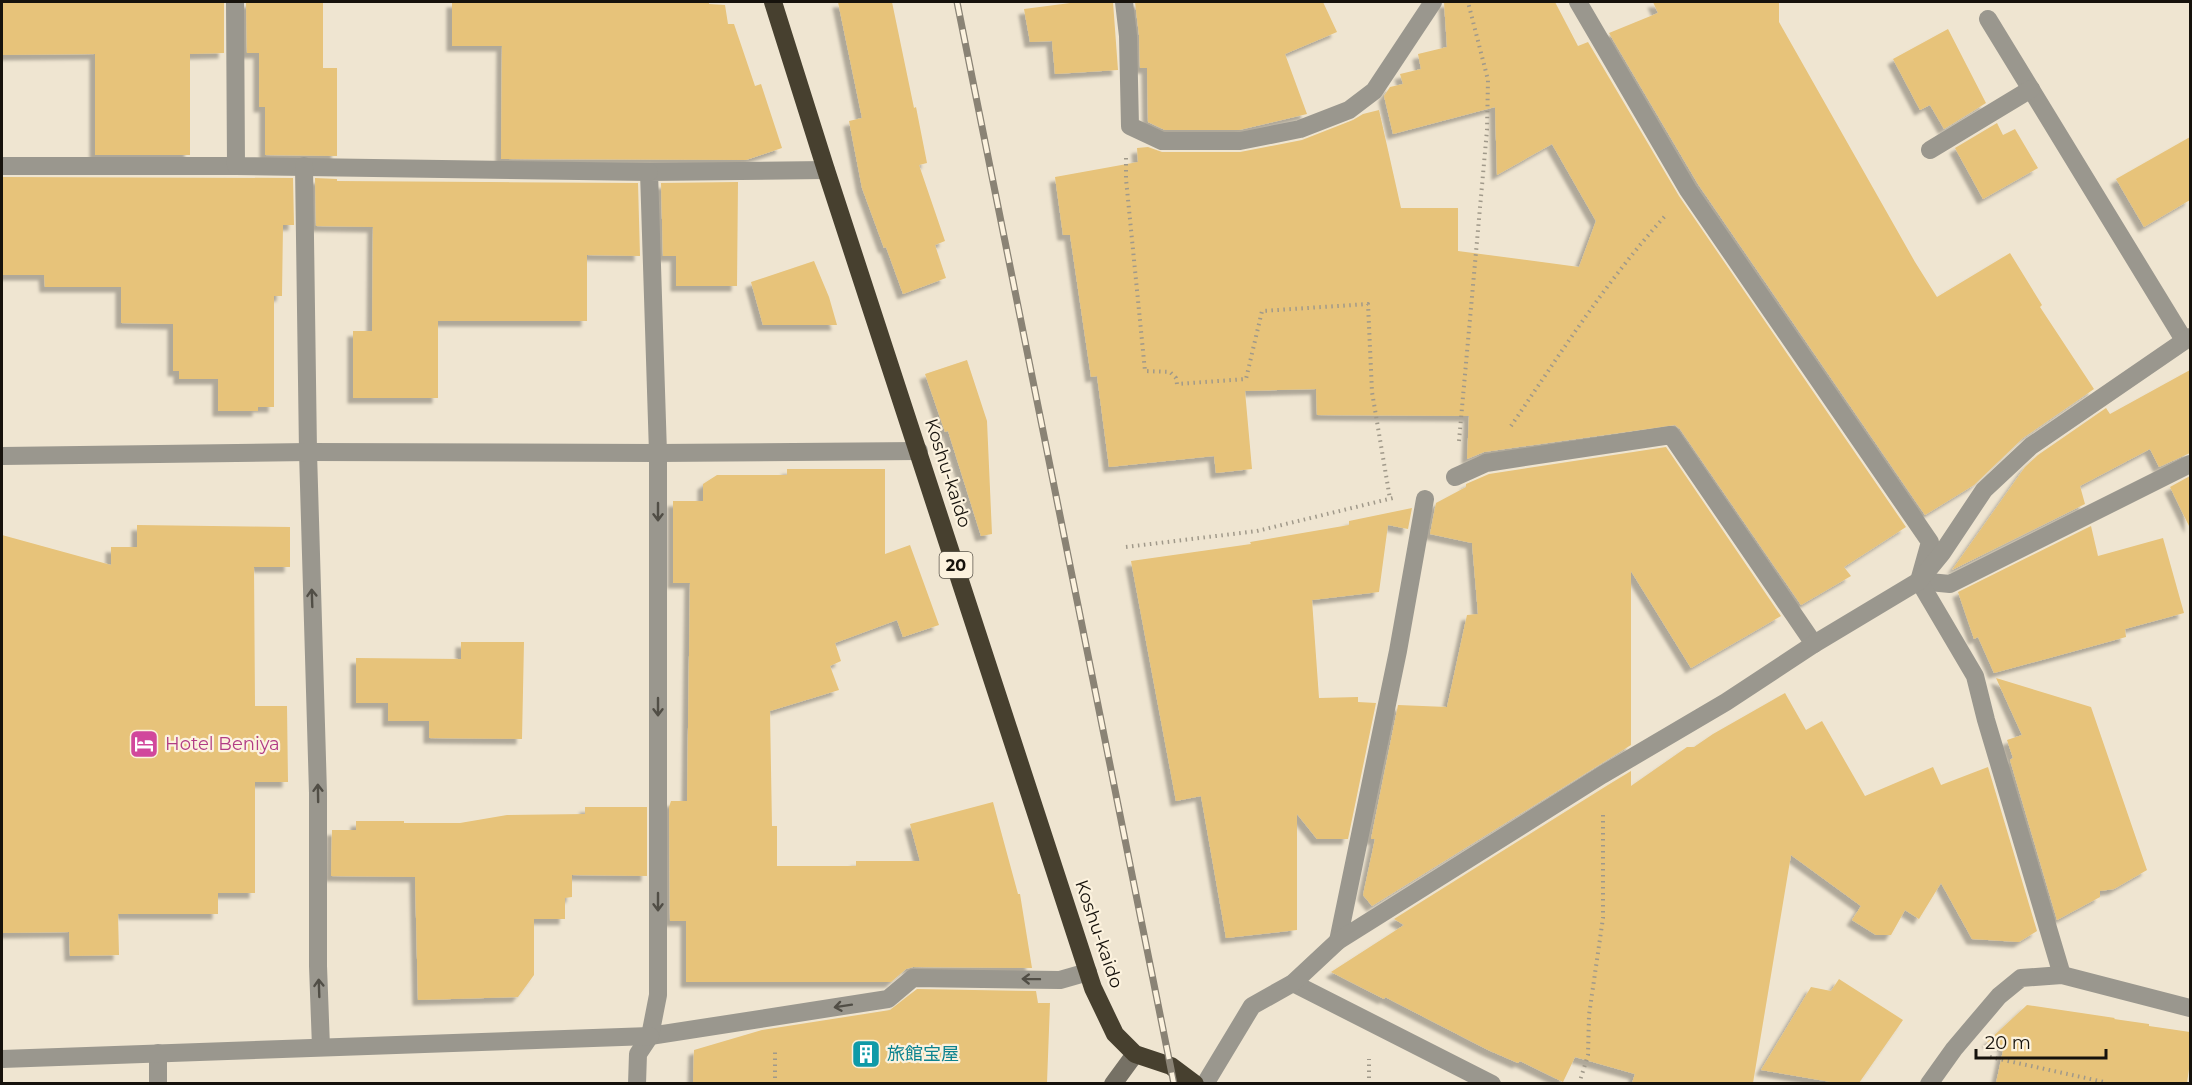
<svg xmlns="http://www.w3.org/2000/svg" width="2192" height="1085" font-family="Montserrat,'Noto Sans JP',sans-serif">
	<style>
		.building { fill: #e7c37a; filter: url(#shadow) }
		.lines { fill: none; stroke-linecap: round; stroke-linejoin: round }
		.path { stroke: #a0998a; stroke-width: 4; stroke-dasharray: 1.5 4.5; stroke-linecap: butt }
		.lane { stroke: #9a978e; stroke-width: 18 }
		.street { stroke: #9a978e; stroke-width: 18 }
		.secondary { stroke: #767165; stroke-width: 18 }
		.highway { stroke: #47402f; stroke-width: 18 }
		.rail-casing { stroke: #8a8375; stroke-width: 7 }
		.rail { stroke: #fcf2de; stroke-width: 4.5; stroke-dasharray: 14; stroke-linecap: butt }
		.oneway { stroke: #514e46 }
		.labels { text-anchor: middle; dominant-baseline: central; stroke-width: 4.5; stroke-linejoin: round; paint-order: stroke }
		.shield { fill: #fcf2de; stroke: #5b554b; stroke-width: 1.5 }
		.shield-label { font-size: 16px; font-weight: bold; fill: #16120c }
		.street-label { font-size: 18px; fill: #16120c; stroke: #fcf2de }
		.hotel-label { font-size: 18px; fill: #b23c85; stroke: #fcf2de; text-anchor: start }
		.culture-label { font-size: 18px; fill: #0d838f; stroke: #fcf2de; text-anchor: start }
	</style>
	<defs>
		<filter id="shadow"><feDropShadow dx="-5.5" dy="5.5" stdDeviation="1.5" flood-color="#0004"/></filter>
	</defs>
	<rect width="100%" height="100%" fill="#efe5d1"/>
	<!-- building -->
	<g class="building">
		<polygon points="2,2 224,3 224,53 190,54 190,155 95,155 95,54 2,55"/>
		<polygon points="246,2 323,2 323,68 337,68 337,156 265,155 265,107 259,107 259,53 247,53"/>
		<polygon points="452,2 709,2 709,4 725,5 728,24 734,24 755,86 761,84 782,148 746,160 501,159 502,46 452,46"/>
		<polygon points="838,2 892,2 914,108 916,107 927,163 919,165 945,241 935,245 946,278 903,294 886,247 884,248 862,188 849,121 862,118"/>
		<polygon points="1078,2 1113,2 1118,70 1055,74 1052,41 1030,42 1024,9"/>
		<polygon points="1135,2 1323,2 1337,32 1285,54 1307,114 1239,130 1165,130 1148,122 1147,68 1140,68 1139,35"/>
		<polygon points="1444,2 1555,2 1578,46 1588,42 1679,196 1906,527 1844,567 1851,576 1801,605 1680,429 1675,425 1484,452 1467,459 1469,416 1317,415 1316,389 1245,391 1252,469 1216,473 1214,456 1109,467 1097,376 1091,377 1070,235 1063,235 1055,177 1138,162 1137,148 1148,147 1162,152 1240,152 1302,140 1353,120 1363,114 1379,110 1401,208 1458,208 1458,251 1579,267 1596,221 1552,144 1497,175 1495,107 1393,134 1384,96 1390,87 1403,84 1400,74 1421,69 1418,54 1447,47"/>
		<polygon points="1653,2 1779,2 1779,22 1915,262 1937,297 2010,253 2042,305 2040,307 2094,389 2023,438 1974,485 1925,515 1698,184 1609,33 1658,13"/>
		<polygon points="1948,29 1986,103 1944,129 1930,105 1920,110 1893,59"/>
		<polygon points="1997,123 2003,135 2015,129 2038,168 1983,199 1955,148"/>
		<polygon points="2190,137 2190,200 2144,227 2116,179"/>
		<polygon points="2,177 293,178 294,225 283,225 282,296 274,296 274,407 258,407 258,411 218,411 218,379 179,379 179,371 173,371 173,324 121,323 121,287 45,287 44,275 2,275"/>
		<polygon points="315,178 337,179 337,181 638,183 640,256 587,255 587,321 438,321 438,398 353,398 353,331 372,331 373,227 316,226"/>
		<polygon points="738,182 737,286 676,286 676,256 663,256 661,183"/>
		<polygon points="814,261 829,297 837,325 763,325 751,282"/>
		<polygon points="967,360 987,421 992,534 981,536 948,431 945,432 925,374"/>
		<polygon points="2190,370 2190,453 2159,467 2150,449 2080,486 2085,504 1952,570 2025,467 2038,455 2106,408 2110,414"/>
		<polygon points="1666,447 1781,616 1691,668 1631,571 1631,745 1372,906 1363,895 1375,839 1371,839 1398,705 1447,707 1467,615 1478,614 1472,543 1430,534 1436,503 1466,487 1466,484 1489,474"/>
		<polygon points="787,469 885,469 885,554 910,545 939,625 903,637 897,620 835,643 841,661 830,666 839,690 770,711 772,826 777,826 777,866 856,866 856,861 920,861 910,824 993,802 1018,894 1020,894 1032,968 913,967 906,969 891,982 686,982 686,921 670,921 669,807 671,801 687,801 690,583 673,583 673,501 703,501 703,484 717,475 787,475"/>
		<polygon points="2190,476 2190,528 2170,487"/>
		<polygon points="1412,508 1408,529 1388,525 1379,592 1312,600 1319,698 1358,697 1358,702 1376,703 1348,839 1317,839 1297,814 1297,930 1226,938 1201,796 1176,801 1131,561 1251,544 1250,542 1349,525 1349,521"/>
		<polygon points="137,525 290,527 290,567 254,567 255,706 287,706 288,782 255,782 255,893 218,893 218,914 118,914 119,955 70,956 69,932 2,933 2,535 111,565 111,547 137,547"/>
		<polygon points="2091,526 2098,556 2163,538 2184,613 2125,629 2126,637 1994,673 1978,637 1974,639 1958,592"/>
		<polygon points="461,642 524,642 522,739 429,738 429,721 388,721 388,703 356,703 356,658 461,659"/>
		<polygon points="1996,678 2091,707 2147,870 2114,889 2100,891 2100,897 2057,920 2010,760 2013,758 2007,740 2022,735"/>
		<polygon points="1785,693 1806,730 1822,721 1865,796 1933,767 1941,785 1988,767 2037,931 2019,942 1972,939 1941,883 1919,919 1905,910 1891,935 1876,935 1852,920 1861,906 1791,855 1753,1083 1632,1083 1635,1074 1575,1057 1563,1082 1520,1061 1518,1063 1488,1050 1385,997 1384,999 1331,972 1404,925 1394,919 1608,785 1631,771 1631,786 1687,747 1694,747 1713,734"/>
		<polygon points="585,807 647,807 647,876 572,875 572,897 565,898 565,919 534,919 534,975 518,997 418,1000 415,877 331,876 332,830 356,830 356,821 404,821 404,823 460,823 507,815 585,814"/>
		<polygon points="1839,979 1903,1020 1859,1083 1837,1083 1761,1070 1811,987 1831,991"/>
		<polygon points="917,989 1036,991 1038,1003 1050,1003 1047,1083 693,1083 694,1050 762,1030 890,1010"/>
		<polygon points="2027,1005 2115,1018 2114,1019 2149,1024 2149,1026 2190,1032 2190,1062 2187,1083 1996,1083 2004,1046 1987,1042"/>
	</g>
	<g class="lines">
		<!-- path -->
		<g class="path">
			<polyline points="1126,158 1126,179 1145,371 1170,372 1176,378 1177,384 1246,379 1262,311 1368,304 1372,392 1390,499"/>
			<path d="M1511 426C1560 354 1607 280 1666 215"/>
			<polyline points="1459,441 1487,130 1488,80 1468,2"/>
			<polyline points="1126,547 1257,531 1393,498"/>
			<polyline points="1990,1057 2104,1082 2104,1084"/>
			<polyline points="775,1084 775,1048"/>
			<polyline points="1369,1084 1369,1059"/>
			<polyline points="1579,1084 1588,1055 1589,1015 1603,918 1603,812"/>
		</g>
		<!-- lane -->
		<g class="lane">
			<polyline points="1124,2 1128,36 1130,126 1162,141 1240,141 1300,129 1349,110 1374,91 1433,2"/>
			<polyline points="2,166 236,166"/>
			<polyline points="1455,477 1486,463 1671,435 1814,644"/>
			<polyline points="1919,581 1950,584 2190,464"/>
			<polyline points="650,1036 888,999 913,978 1060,980 1088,972"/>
			<polyline points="637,1084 638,1054 650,1036 658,995 658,453 649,172 826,170"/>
		</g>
		<!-- street -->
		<g class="street">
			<polyline points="235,2 236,166 649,172"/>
			<polyline points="1578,2 1688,190 1930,542 1919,581 1975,676 1986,720 2062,975"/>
			<polyline points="1988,19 2184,340"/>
			<polyline points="1930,150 2031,89"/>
			<polyline points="304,166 308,452 318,793 318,966 321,1047"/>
			<polyline points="2,456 308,452 658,453 919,451"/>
			<polyline points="1338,941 1398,651 1425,499"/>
			<polyline points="1293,983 1492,1084"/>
			<polyline points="158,1053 158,1084"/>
			<polyline points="2,1059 650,1036"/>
			<polyline points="1205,1084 1252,1006 1293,983 1338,941 1602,775 1726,702 1814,644 1919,581 1942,553 1984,490 2031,446 2190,337"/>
			<polyline points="1929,1084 1954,1049 1999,996 2021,978 2062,975 2190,1008"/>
		</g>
		<!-- secondary -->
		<polyline class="secondary" points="1113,1084 1135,1054"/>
		<!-- highway -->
		<polyline class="highway" points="773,2 826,170 1093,988 1115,1034 1135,1054 1171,1066 1195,1084"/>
		<!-- rail casing -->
		<g class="rail-casing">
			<polyline id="rail" points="957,2 1174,1084"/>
		</g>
		<!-- rail -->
		<use href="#rail" class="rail"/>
	</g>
	<!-- one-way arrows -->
	<defs><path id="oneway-shaft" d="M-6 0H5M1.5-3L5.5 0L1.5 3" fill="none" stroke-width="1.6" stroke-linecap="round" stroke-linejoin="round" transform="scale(1.5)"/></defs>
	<g class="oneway">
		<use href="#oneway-shaft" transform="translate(658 512) rotate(90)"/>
		<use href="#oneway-shaft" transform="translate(312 598) rotate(-92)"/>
		<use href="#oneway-shaft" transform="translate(658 707) rotate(90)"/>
		<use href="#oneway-shaft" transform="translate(318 793) rotate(-91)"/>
		<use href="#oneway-shaft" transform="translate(658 902) rotate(90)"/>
		<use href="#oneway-shaft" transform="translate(1031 979) rotate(-179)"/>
		<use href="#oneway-shaft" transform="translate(319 988) rotate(-92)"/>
		<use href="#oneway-shaft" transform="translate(843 1006) rotate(171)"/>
	</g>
	<!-- icons -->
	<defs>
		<g id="hotel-square" transform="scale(1.5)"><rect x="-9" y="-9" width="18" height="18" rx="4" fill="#d1479c" stroke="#fcf2de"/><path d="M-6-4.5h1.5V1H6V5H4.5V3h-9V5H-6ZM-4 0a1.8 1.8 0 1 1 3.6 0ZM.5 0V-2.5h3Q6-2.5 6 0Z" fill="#fff"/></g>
		<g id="building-square" transform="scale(1.5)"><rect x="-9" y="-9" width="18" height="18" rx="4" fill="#0f9aa8" stroke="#fcf2de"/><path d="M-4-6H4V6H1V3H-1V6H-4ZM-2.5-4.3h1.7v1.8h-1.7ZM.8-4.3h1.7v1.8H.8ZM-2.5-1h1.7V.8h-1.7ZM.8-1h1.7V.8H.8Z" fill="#fff"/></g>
	</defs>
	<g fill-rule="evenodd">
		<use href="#hotel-square" x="144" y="744"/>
		<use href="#building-square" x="866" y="1054"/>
	</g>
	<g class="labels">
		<!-- shield labels -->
		<rect class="shield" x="939.5" y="552" width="33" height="26" rx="4.5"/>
		<g class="shield-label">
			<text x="956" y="565">20</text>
		</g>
		<!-- street labels -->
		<g class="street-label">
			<text transform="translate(948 473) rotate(72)">Koshu-kaido</text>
			<text transform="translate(1099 934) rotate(71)">Koshu-kaido</text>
		</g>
		<!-- hotel labels -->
		<g class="hotel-label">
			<text x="165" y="744">Hotel Beniya</text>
		</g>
		<!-- culture labels -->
		<g class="culture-label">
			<text x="887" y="1054">旅館宝屋</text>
		</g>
	</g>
	<!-- border -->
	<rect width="2192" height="1085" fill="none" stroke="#16120c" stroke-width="6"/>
	<!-- scale -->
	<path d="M1976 1049v9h130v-9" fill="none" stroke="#16120c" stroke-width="3"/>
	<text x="1985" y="1049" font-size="18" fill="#16120c" stroke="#fcf2de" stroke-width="4.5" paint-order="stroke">20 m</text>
</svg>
